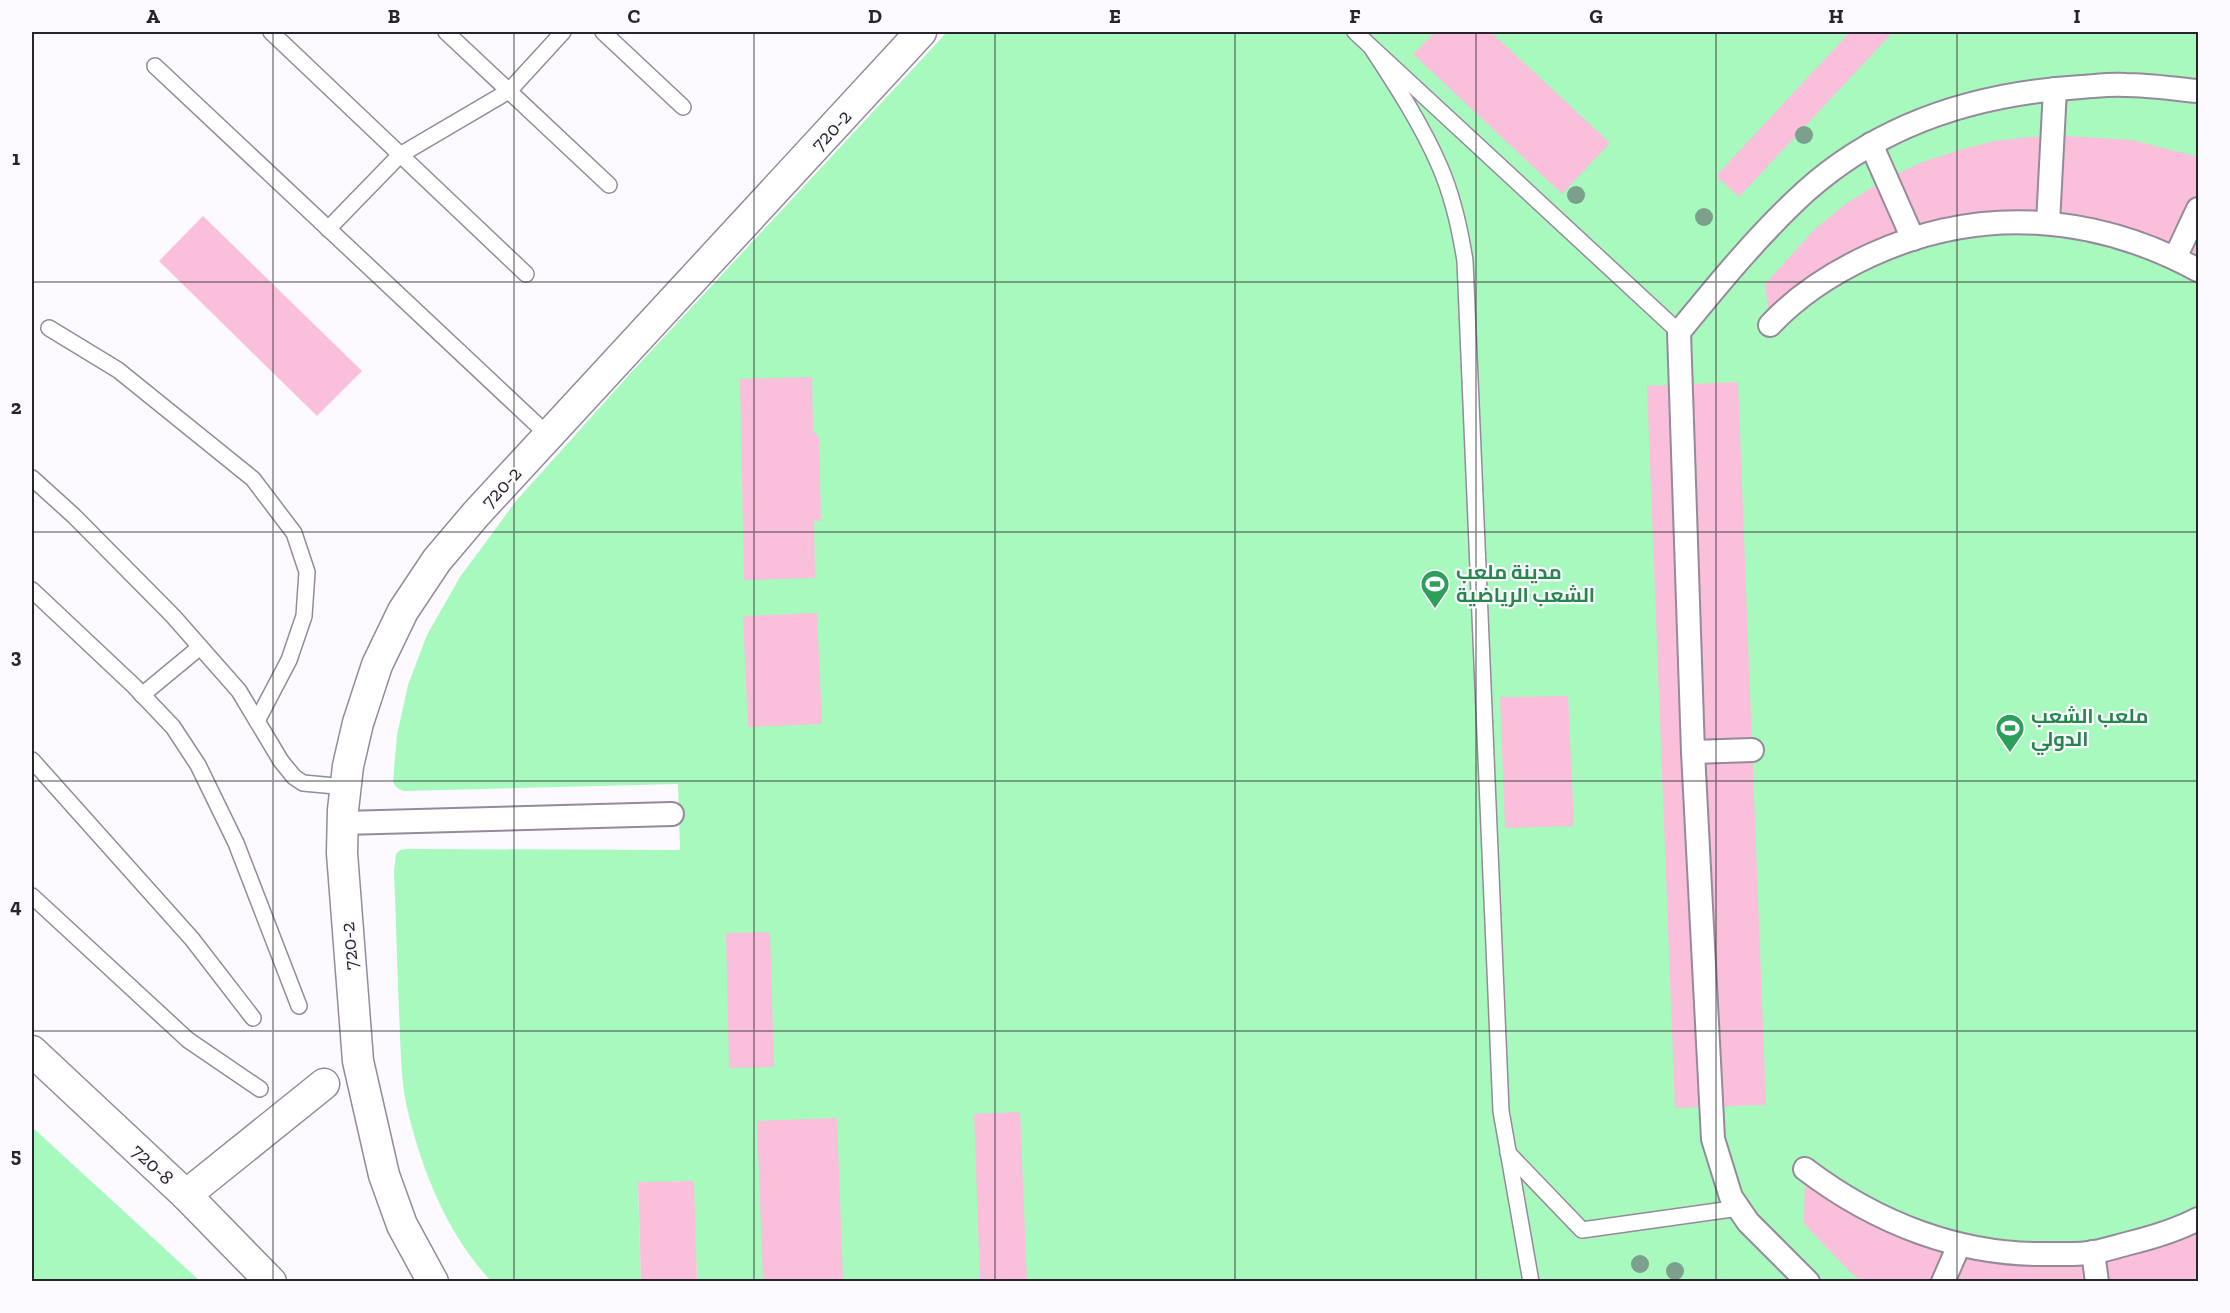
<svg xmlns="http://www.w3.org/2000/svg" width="2230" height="1313" font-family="'Zilla Slab',Cairo,serif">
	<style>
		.green { fill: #a7f9be }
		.building { fill: #f9bfdb }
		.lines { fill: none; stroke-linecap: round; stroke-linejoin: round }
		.service-casing { stroke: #958a9c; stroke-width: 18 }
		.pedestrian-casing { stroke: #958a9c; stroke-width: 26 }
		.minor-casing { stroke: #958a9c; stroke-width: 33 }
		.service { stroke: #fff; stroke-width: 15 }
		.pedestrian { stroke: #fff; stroke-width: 22 }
		.minor { stroke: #fff; stroke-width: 30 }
		.tree { fill: #7ca08c }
		.grid { fill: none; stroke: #28242b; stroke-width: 1.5; stroke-opacity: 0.55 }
		.labels { text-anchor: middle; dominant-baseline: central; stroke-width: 4.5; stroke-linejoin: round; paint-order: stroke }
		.street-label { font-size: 20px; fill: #28242b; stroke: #fcfafe }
		.leisure-label { font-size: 20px; font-weight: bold; fill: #27864d; stroke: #fcfafe; text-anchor: start }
		.neatline { fill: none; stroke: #28242b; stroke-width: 2 }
		.grid-label { font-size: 20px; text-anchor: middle; font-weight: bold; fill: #28242b }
	</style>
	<rect width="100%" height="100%" fill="#fcfafe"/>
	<!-- green -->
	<g class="green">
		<path d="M947 32H2198V1281H697L693 1181 638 1183 641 1281H491C449 1236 424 1176 409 1116 400 1082 401 1047 399 1012 397 965 396 918 394 871L396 854 400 850 408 849 680 850 678 784 403 791 396 787 393 782 397 735 408 685 427 635 460 577 516 501 628 376Z"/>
		<polygon points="32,1127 200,1281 32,1281"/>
	</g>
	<!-- building -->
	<g class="building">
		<polygon points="1435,32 1491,32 1610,143 1562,194 1413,54"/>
		<polygon points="1850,32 1893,32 1739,197 1716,176"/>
		<polygon points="2065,136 2132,140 2198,157 2198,275 2174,262 2022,226 1883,254 1771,330 1765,284 1815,229 1847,203 1884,180 1920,163 1959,150 1995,141 2030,137"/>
		<polygon points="203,216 362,371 317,416 159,261"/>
		<polygon points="812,377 813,431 819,437 821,521 814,521 815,578 744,580 740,379"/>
		<polygon points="1738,382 1766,1105 1675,1108 1647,386"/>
		<polygon points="817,613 822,724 748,727 743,616"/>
		<polygon points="1568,696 1574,826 1505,828 1500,697"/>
		<polygon points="770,932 774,1067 729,1068 726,933"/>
		<polygon points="1020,1112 1027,1282 980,1282 974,1114"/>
		<polygon points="837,1118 843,1282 763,1282 757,1121"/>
		<polygon points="1805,1169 1836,1186 1970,1242 2089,1248 2198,1214 2198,1282 1863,1282 1852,1274 1804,1224"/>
		<polygon points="694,1181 697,1282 641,1282 638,1182"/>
	</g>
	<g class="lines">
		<!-- service casing -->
		<g class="service-casing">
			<g id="service">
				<polyline points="271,32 526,274"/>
				<polyline points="446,32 609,185"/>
				<polyline points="603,32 683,107"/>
				<polyline points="1355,32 1679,332"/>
				<path d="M1371 47C1396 85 1422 125 1440 167 1453 197 1460 229 1465 261L1501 1111 1531 1282"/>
				<polyline points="155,66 548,435"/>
				<polyline points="328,229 400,155 509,91 563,32"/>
				<polyline points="49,328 118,370 253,479 294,533 307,572 304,616 289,660 257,721"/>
				<polyline points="32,478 74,516 173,616 239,691 281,761 294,777 303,783 346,787"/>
				<polyline points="32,590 134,686 173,727 198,765 236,843 299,1006"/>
				<polyline points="142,695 200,647"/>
				<polyline points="32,760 192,939 253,1018"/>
				<polyline points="32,896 188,1040 260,1089"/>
				<polyline points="1508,1153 1582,1230 1739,1208"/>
			</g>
		</g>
		<!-- pedestrian casing -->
		<g class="pedestrian-casing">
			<g id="pedestrian">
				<polyline points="1871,144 1913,239"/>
				<polyline points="2048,223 2055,89"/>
				<polyline points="2175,258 2198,209"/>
				<path d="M1770 325C1798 295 1834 272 1871 255 1980 205 2094 214 2198 270"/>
				<polyline points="1693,752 1752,750"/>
				<polyline points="343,823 672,814"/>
				<path d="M1805 1169C1876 1223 1960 1256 2049 1254 2064 1254 2080 1255 2095 1252 2106 1250 2118 1246 2130 1243 2154 1237 2177 1230 2198 1219"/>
				<polyline points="2093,1252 2097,1282"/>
				<path d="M1808 1282 1748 1222 1731 1197 1713 1139 1693 752 1679 332C1719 283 1759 234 1806 191 1883 122 1979 93 2081 87 2096 86 2111 84 2126 85 2150 85 2175 89 2198 91"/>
				<polyline points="1943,1282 1959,1245"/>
			</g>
		</g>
		<!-- minor casing -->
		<g class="minor-casing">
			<g id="minor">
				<polyline points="32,1051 186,1195 271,1282"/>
				<polyline points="186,1195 324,1084"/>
				<polyline points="433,1282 402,1225 384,1175 358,1061 342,853 343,810 348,766 358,723 377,665 403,611 437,560 476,514 921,32"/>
			</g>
		</g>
		<!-- service -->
		<use href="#service" class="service"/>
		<!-- pedestrian -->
		<use href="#pedestrian" class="pedestrian"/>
		<!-- minor -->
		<use href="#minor" class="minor"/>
	</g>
	<!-- trees -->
	<g class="tree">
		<circle cx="1804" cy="135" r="9"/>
		<circle cx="1576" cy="195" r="9"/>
		<circle cx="1704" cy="217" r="9"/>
		<circle cx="1640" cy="1264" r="9"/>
		<circle cx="1675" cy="1271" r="9"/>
	</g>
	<!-- grid -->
	<path class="grid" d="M273 32V1282M514 32V1282M754 32V1282M995 32V1282M1235 32V1282M1476 32V1282M1716 32V1282M1957 32V1282M32 282H2198M32 532H2198M32 781H2198M32 1031H2198"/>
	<!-- icons -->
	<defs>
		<g id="stadium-pin" transform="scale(1.5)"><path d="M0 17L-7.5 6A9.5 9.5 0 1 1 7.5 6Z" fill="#2e9e5b" stroke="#fcfafe"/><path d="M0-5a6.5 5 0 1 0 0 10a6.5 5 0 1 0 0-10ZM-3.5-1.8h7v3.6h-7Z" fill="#fff"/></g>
	</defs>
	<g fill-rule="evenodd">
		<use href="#stadium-pin" x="1435" y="584"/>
		<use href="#stadium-pin" x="2010" y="728"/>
	</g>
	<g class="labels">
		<!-- street labels -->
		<g class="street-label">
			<text transform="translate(831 130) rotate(-47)">720-2</text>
			<text transform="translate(501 487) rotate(-47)">720-2</text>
			<text transform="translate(349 946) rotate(-95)">720-2</text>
			<text transform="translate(153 1164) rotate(43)">720-8</text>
		</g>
		<!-- leisure labels -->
		<g class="leisure-label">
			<text x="1456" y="572">مدينة ملعب<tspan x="1456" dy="23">الشعب الرياضية</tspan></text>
			<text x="2031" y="716">ملعب الشعب<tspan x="2031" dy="23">الدولي</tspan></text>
		</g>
	</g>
	<!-- border -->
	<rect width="2230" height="1313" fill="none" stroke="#fcfafe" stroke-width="66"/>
	<rect x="33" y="33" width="2164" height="1247" class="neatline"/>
	<g class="grid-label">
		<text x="153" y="23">A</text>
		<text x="394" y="23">B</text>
		<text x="634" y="23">C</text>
		<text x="875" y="23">D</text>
		<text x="1115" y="23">E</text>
		<text x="1355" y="23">F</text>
		<text x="1596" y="23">G</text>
		<text x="1836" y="23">H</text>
		<text x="2077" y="23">I</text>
		<text x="16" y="165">1</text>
		<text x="16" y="414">2</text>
		<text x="16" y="663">3</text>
		<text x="16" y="913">4</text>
		<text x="16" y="1162">5</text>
	</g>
</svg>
